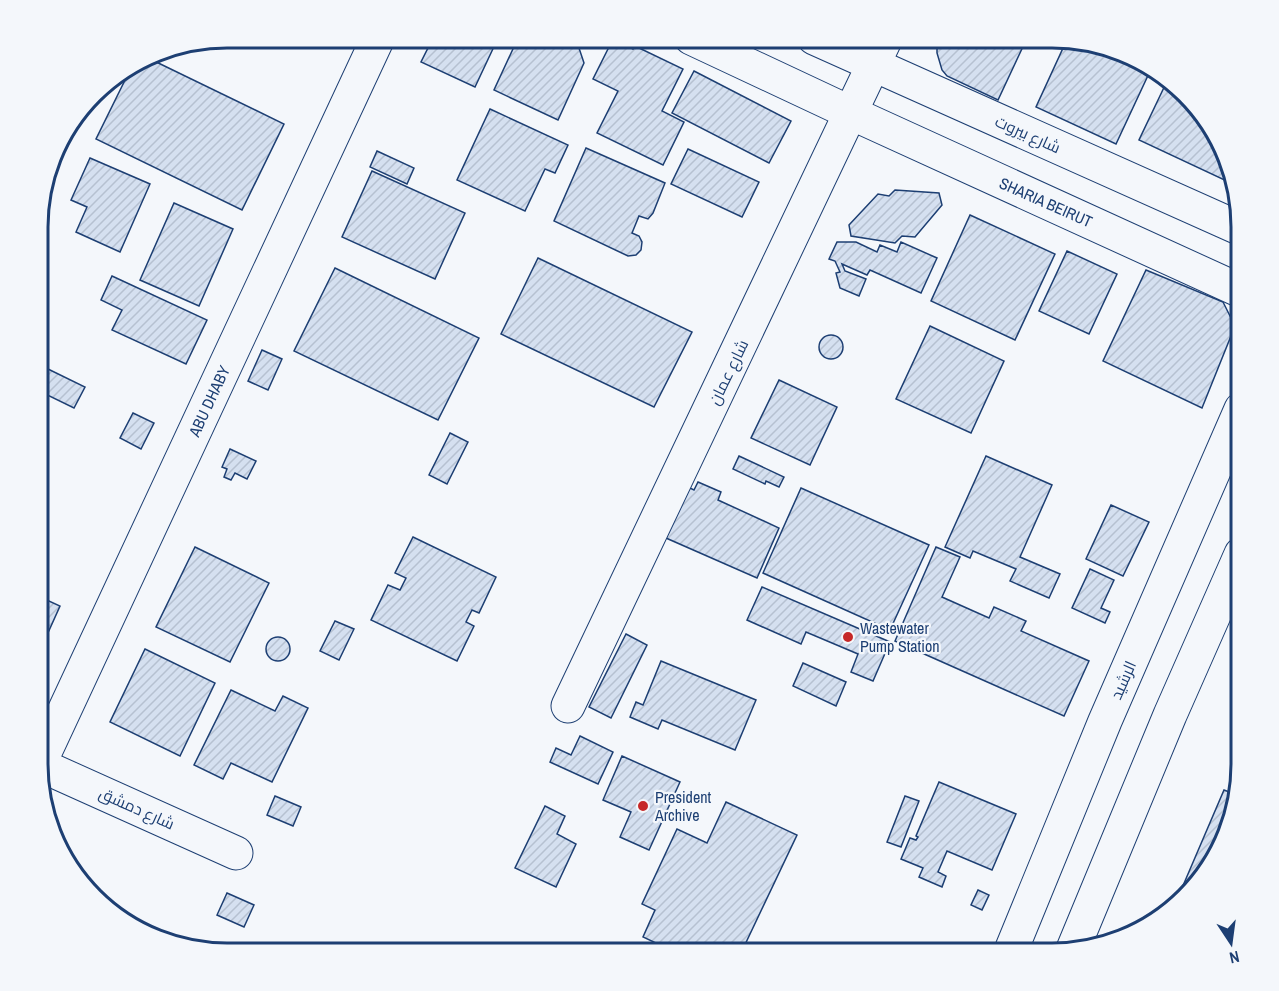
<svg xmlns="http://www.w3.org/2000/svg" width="1279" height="991" font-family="'Archivo Narrow',Cairo,sans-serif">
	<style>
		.building { fill: url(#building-hatch); stroke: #1d3f73; stroke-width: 1.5 }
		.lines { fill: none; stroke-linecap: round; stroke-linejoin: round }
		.minor-casing { stroke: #1d3f73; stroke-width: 35 }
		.major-casing { stroke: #1d3f73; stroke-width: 35 }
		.minor { stroke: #f4f7fb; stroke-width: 33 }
		.major { stroke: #f4f7fb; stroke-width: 33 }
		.poi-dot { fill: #c62828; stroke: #f4f7fb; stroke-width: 2 }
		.labels { text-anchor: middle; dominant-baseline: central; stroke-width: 4.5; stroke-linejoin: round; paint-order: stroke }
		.street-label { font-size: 16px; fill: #1d3f73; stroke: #f4f7fb }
		.poi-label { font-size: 16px; fill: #1d3f73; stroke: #f4f7fb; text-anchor: start }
		.rim { fill: none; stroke: #1d3f73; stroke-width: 3 }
	</style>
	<defs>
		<pattern id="building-hatch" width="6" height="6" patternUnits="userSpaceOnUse" patternTransform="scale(1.5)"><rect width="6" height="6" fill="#d5e0f0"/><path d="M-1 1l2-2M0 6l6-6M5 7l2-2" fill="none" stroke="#b6c1d1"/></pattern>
	</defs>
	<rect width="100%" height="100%" fill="#f4f7fb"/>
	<!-- building -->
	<g class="building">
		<polygon points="433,38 498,38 475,87 421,62"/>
		<polygon points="518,38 554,38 579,48 584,63 558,120 494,90"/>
		<polygon points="940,38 1027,38 998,100 947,76 942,70 937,53 937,44"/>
		<polygon points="613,39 633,49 635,46 683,69 662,111 684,122 663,165 597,133 618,91 593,79"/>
		<polygon points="1074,40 1124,52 1151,69 1116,144 1036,107 1064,46 1070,48"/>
		<polygon points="148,58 284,124 242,210 96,139 131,68"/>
		<polygon points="694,71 791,121 769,163 672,113"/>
		<polygon points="1168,79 1177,85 1227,154 1233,184 1139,140"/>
		<polygon points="490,109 568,145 555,173 545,169 525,211 457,180"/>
		<polygon points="59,142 66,145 40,201"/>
		<polygon points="586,148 665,183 653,213 648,219 639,216 632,233 639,236 642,242 641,250 636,255 628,256 554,221"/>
		<polygon points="688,149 759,182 742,217 671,184"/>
		<polygon points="377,151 414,168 407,184 370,167"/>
		<polygon points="90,158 150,184 120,252 76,232 87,207 71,200"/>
		<polygon points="372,171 465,213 435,279 342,237"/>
		<polygon points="895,190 939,193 942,205 915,237 902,236 895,243 851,236 849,225 878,194 889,196"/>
		<polygon points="174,203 233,229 199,306 140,280"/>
		<polygon points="970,215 1055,254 1015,340 931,301"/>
		<polygon points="837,242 856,242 877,252 880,245 897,252 901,242 937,258 921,293 870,270 867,275 842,264 845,271 866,279 859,296 840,288 836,273 840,272 835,261 829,259"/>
		<polygon points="1067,251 1117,274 1089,334 1039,311"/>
		<polygon points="538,258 692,332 654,407 501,334"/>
		<polygon points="335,268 479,338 438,420 294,351"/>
		<polygon points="1146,270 1223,302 1235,326 1202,408 1103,361"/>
		<polygon points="112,276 207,320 186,364 112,330 122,310 101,300"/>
		<polygon points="930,326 1004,361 971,433 896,399"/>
		<circle cx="831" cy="347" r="12"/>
		<polygon points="262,350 282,359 268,390 248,381"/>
		<polygon points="48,369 85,387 74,408 39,391"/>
		<polygon points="779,380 837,407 810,465 751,438"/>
		<polygon points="133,413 154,423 141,449 120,438"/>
		<polygon points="450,433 468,442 447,484 429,475"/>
		<polygon points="230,449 256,461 247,479 235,473 231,480 224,477 227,469 222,467"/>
		<polygon points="739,456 784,477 779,487 766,481 765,484 733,469"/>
		<polygon points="986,456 1052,485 1020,557 1060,574 1049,598 1010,581 1016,569 973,551 970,558 945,547"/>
		<polygon points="698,482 721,492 718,500 779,528 757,578 666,538 688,487 694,490"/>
		<polygon points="801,488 929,545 890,630 763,573"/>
		<polygon points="1111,505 1149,522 1123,576 1086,559"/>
		<polygon points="413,537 496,577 479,613 472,610 466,622 474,626 457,661 371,620 388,585 400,590 406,578 395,573"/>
		<polygon points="195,547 269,583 230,662 156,627"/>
		<polygon points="936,547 960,557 942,597 989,618 994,607 1026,621 1021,631 1089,661 1064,716 895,641"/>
		<polygon points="1090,569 1114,580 1101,608 1110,612 1105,623 1072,608"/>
		<polygon points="762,587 890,642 873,681 851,672 858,654 806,632 801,644 747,620"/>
		<polygon points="38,596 60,606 38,655"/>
		<polygon points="335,621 354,629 339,660 320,651"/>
		<polygon points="626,634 647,645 611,718 589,707"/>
		<circle cx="278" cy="649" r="12"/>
		<polygon points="145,649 215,683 180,756 110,722"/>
		<polygon points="661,661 756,700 735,750 662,720 658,729 630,717 636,702 643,705"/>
		<polygon points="803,663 846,682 836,706 793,686"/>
		<polygon points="231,690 275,711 283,696 308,708 272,782 231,763 223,779 194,765"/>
		<polygon points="580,736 613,752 598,784 550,762 556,748 571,755"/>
		<polygon points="622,756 680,782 649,850 620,837 631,812 603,800"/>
		<polygon points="939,782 1016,814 992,870 947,851 938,872 946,876 942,887 919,877 923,868 901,859 910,838 916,840 918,837 916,836"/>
		<polygon points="1224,790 1237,795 1227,837 1194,889 1176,902"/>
		<polygon points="275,796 301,807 293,826 267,815"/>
		<polygon points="905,796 919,801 901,847 887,842"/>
		<polygon points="726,802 797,835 741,953 677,953 643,937 655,910 642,904 677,829 707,843"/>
		<polygon points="545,806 565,816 557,834 576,844 556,887 515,868"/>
		<polygon points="978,890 989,895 982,910 971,905"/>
		<polygon points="227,893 254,905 244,927 217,915"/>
	</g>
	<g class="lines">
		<!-- minor casing -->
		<g class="minor-casing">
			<g id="minor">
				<polyline points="568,706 886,38"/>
				<polyline points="38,764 236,853"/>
				<polyline points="39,765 378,38"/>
			</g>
		</g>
		<!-- major casing -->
		<g class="major-casing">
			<g id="major">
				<polyline points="691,38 851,113 1241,291"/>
				<polyline points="814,38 1241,229"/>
				<polyline points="1073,949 1170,715 1241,554"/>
				<polyline points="1010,953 1105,721 1241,409"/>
			</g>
		</g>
		<!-- minor -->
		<use href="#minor" class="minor"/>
		<!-- major -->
		<use href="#major" class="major"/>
	</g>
	<!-- markers -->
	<g class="poi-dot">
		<circle cx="848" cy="637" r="6"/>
		<circle cx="643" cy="806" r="6"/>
	</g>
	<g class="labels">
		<!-- street labels -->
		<g class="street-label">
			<text transform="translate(1028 134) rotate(24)">شارع بيروت</text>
			<text transform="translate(1046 202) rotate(24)">SHARIA BEIRUT</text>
			<text transform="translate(728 372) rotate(-64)">شارع عمان</text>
			<text transform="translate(209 401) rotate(-65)">ABU DHABY</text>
			<text transform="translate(1123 680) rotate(-66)">الرشيد</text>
			<text transform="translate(137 808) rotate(24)">شارع دمشق</text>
		</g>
		<!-- poi labels -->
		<g class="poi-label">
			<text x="860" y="628">Wastewater<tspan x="860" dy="18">Pump Station</tspan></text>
			<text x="655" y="797">President<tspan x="655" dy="18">Archive</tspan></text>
		</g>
	</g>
	<!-- crop -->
	<path d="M0 0H1279V991H0ZM227 48H1052A179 179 0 0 1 1231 227V764A179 179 0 0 1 1052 943H227A179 179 0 0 1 48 764V227A179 179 0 0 1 227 48Z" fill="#f4f7fb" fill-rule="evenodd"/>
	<path class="rim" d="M227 48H1052A179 179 0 0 1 1231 227V764A179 179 0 0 1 1052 943H227A179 179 0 0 1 48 764V227A179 179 0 0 1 227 48Z"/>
	<!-- north arrow -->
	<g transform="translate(1231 943) rotate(167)" stroke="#f4f7fb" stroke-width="4.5" paint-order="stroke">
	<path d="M0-4.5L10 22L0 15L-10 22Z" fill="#1d3f73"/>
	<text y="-9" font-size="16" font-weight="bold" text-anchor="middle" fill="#1d3f73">N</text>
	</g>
</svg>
